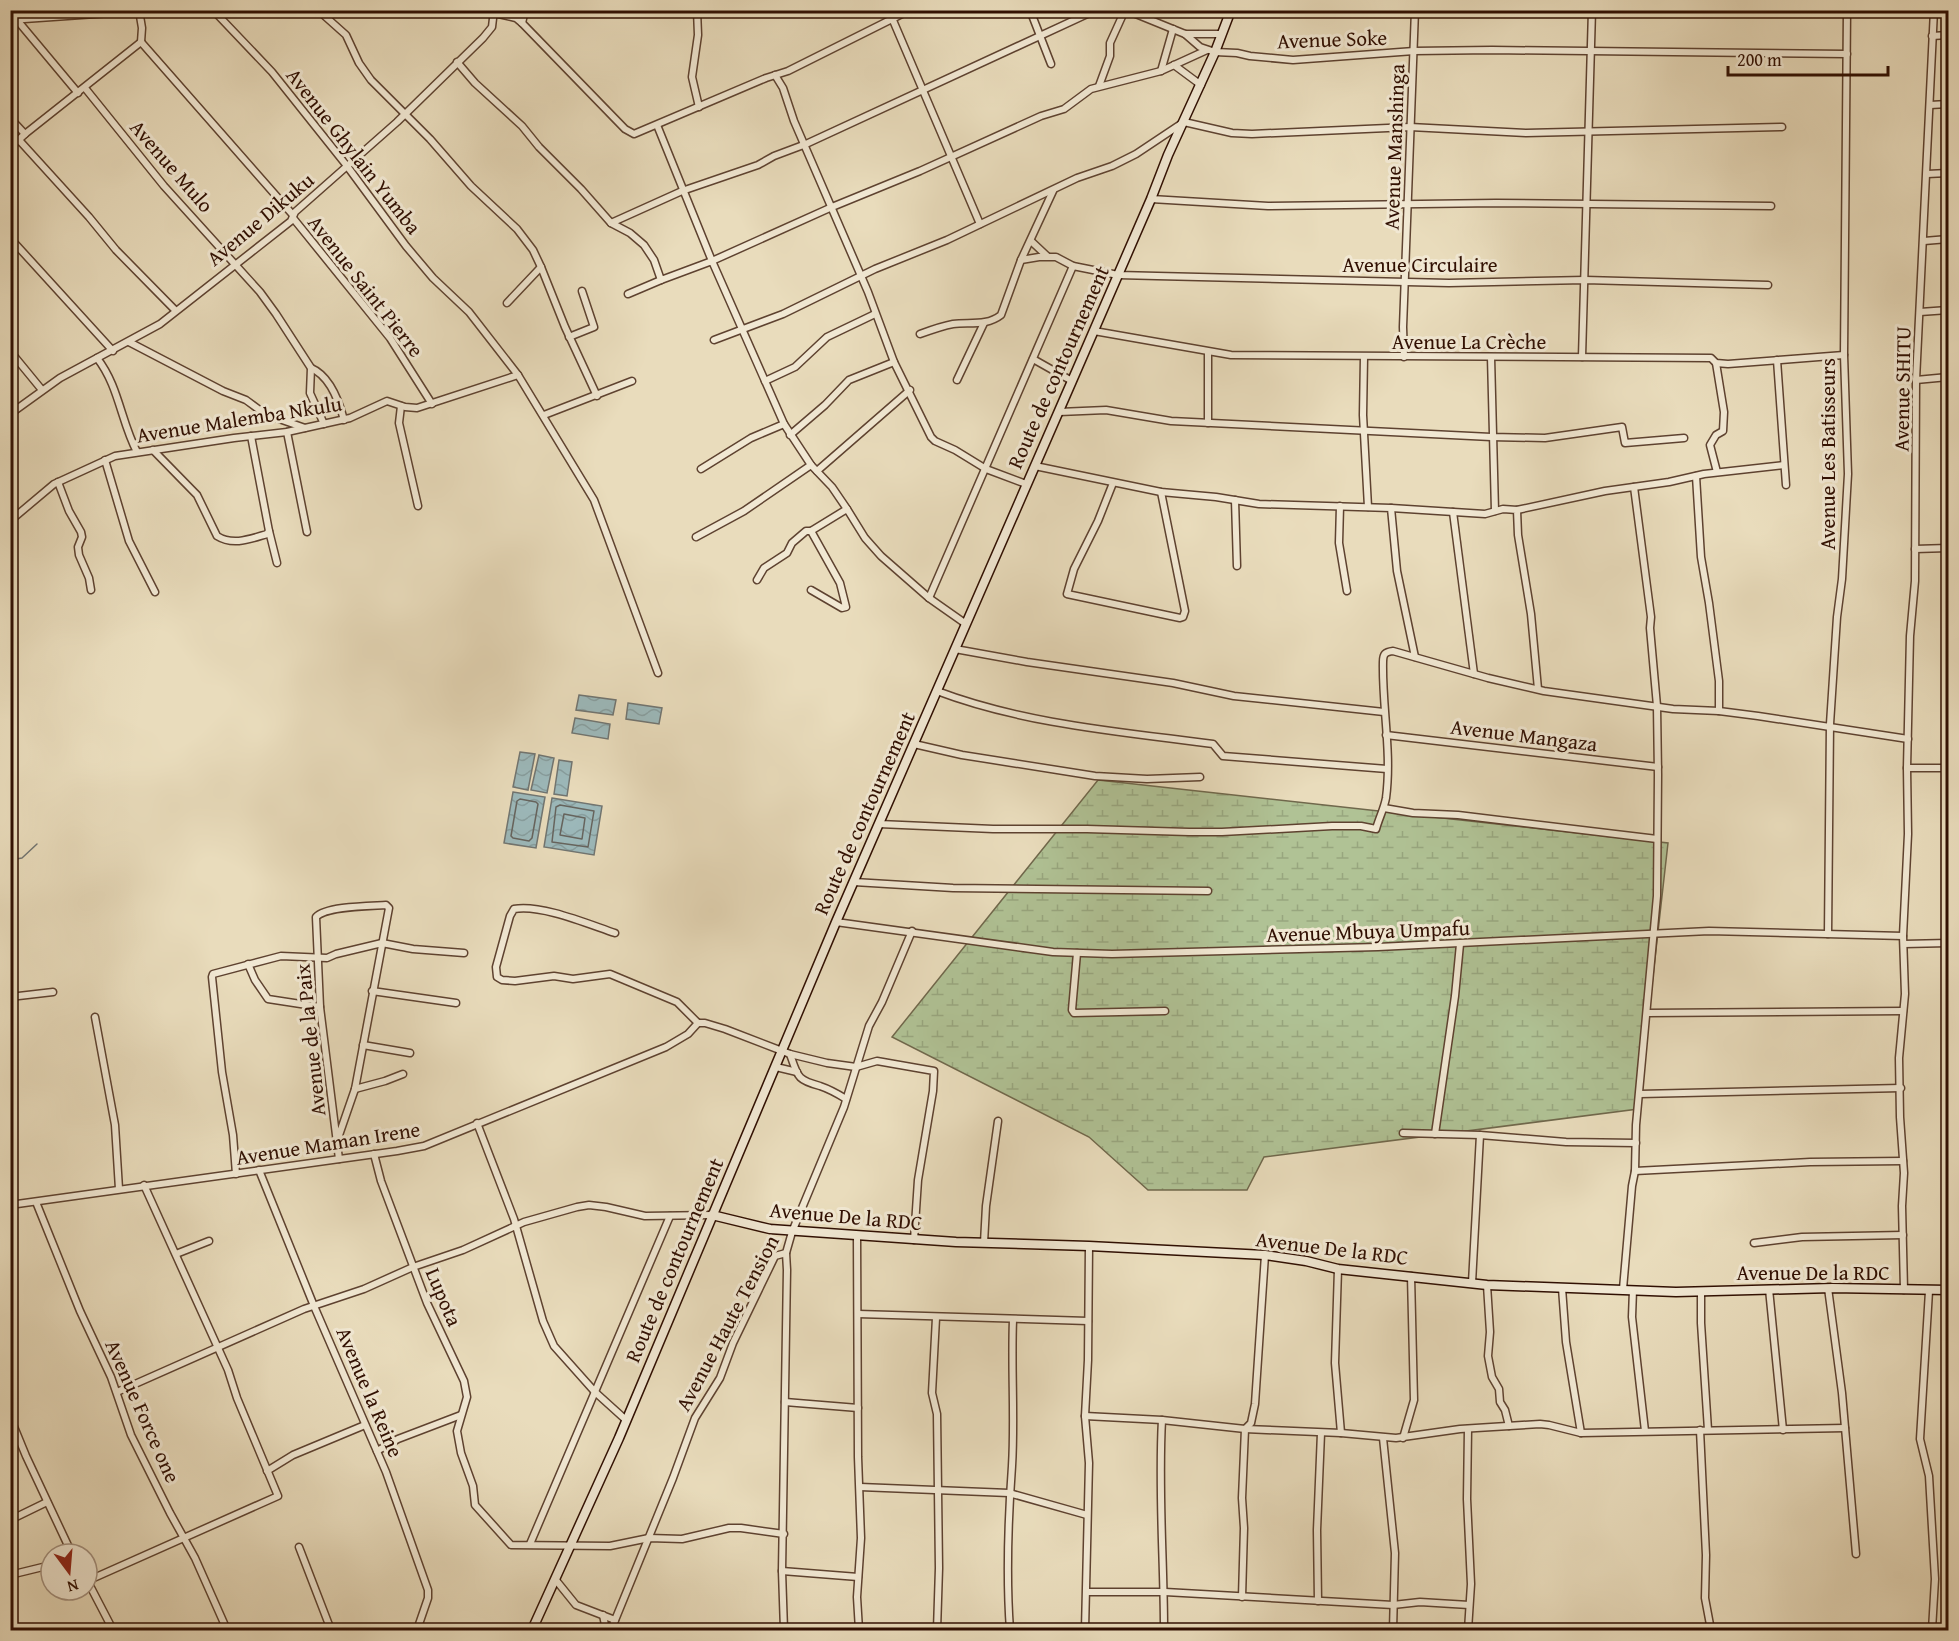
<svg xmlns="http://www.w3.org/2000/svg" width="1959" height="1641" font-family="'Gentium Book Plus',serif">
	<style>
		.wetland { fill: url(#wetland-marsh); stroke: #70684c; stroke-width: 1.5 }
		.water { fill: url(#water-waves); stroke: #717571; stroke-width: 1.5 }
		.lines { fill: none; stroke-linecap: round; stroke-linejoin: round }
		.shore { stroke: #66645e; stroke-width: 1.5 }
		.stream { stroke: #717571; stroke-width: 1.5 }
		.street-casing { stroke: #5e4230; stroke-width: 9 }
		.secondary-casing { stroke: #300f02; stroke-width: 11 }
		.street { stroke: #f1e8d3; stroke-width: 6 }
		.secondary { stroke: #f1e8d3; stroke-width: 8 }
		.labels { text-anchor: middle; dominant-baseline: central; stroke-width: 6; stroke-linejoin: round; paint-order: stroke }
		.street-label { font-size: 21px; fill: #300f02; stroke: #f1e8d3 }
	</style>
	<defs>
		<pattern id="wetland-marsh" width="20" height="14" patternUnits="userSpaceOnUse" patternTransform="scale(1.5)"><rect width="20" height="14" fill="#b0c295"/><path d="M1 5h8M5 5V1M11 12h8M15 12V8" fill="none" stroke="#98a67f"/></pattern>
		<pattern id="water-waves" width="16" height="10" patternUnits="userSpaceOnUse" patternTransform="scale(1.5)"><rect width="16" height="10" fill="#9cb9bb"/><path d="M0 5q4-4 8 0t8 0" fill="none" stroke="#879e9f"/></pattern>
	</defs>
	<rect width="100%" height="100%" fill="#e9dcbc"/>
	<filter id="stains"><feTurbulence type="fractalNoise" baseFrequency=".00333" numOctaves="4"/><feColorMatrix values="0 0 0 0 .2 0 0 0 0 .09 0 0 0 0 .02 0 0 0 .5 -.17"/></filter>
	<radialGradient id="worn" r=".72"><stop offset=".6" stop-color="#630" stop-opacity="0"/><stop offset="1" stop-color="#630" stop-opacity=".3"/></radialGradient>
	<!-- wetland -->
	<polygon class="wetland" points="1098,780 1668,843 1638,1109 1264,1157 1247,1190 1148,1190 1089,1137 892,1037"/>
	<!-- water -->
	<g class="water">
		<polygon points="579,695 616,700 613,715 576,710"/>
		<polygon points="628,703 662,708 659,724 626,719"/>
		<polygon points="575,718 610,724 608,739 572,733"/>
		<polygon points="520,752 535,754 528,790 513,787"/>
		<polygon points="539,755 554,758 547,793 531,790"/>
		<polygon points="559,760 572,762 567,796 554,794"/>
		<polygon points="513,792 545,797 536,848 504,843"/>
		<polygon points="552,798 602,806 594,855 544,847"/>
	</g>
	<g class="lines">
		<!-- shore -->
		<g class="shore">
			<polygon points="520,799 536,802 538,804 532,838 529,841 513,838 511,836 517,801"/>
			<polygon points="560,805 594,811 588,847 552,842 556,807"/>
			<polygon points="564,814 585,818 582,839 560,835"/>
		</g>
		<!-- stream -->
		<polyline class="stream" points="10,860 22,858 37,844"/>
		<!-- street casing -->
		<g class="street-casing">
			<g id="street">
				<polyline points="139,10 142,28 141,42"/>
				<polyline points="213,10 272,72 347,166 406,246 433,278 469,312 518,375 594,500 658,673"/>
				<polyline points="318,10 346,35 359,63 371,80 430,139 471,186 517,229 533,250 541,267 565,327 597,396"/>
				<polyline points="697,10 698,35 692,77 699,107"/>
				<polyline points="1030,10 1051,64"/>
				<polyline points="1126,10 1185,34 1221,34"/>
				<polyline points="494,13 516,18 522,23 625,129 634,134 766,78 788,71 910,10"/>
				<polyline points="892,18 980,224"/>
				<polyline points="10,20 139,11"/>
				<polyline points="17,20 78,93"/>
				<polyline points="522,23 525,10"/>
				<polyline points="1185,34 1200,47 1215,52 1237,53 1250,56 1293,60 1414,51 1492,50 1847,54"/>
				<polyline points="1932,36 1948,35"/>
				<polyline points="141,42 293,215"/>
				<polyline points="457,62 475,83 522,126 539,147 581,189 611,223 630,233 644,245 654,260 661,280 712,261 784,424 811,465"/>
				<polyline points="1174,65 1201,85"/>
				<polyline points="1161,71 1173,29"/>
				<polyline points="775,75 783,88 794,121 868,292 894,362 931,437 935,441 955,450 986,469 1026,484"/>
				<polyline points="1099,86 1110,56 1110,43 1125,10"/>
				<polyline points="85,88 164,186 260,292 276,314 311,368 310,393 324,424"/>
				<polyline points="1930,105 1948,104"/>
				<polyline points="10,118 25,134"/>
				<polyline points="657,125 712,261 832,207 920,171 1041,116 1064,109 1091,89 1161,71 1207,50"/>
				<polyline points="19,140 89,217 116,250 175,310"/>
				<polyline points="10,148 25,134 141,42"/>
				<polyline points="1927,174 1948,173"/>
				<polyline points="1151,199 1268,206 1496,203 1771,206"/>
				<polyline points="293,218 390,338 432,404"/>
				<polyline points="611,223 682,191 758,165 774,156 806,144 1096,10"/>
				<polyline points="10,238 113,351"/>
				<polyline points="1031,241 1047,256"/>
				<polyline points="1924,241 1948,239"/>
				<polyline points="1021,260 1039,257 1056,257 1073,266 1118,275 1157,276 1449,283 1585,280 1768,285"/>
				<polyline points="628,294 661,280"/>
				<polyline points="507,303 541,267"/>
				<polyline points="1920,312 1948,310"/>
				<polyline points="1094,331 1231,355 1711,358 1716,363 1728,364 1844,355"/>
				<path d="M920 334C931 330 942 326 953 324 970 322 987 326 1001 315L1021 260 1053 191"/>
				<polyline points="569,337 594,327 582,291"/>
				<polyline points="714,340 783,314 875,269 947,240 1077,178 1112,166 1136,154 1184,122 1232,133 1252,134 1410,127 1526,133 1782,127"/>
				<polyline points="129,342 223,391 246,400 265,414 305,428"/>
				<polyline points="10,351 42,390"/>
				<polyline points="1208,352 1208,423"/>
				<polyline points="1364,357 1363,415 1368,507"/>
				<polyline points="1404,357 1403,327 1415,10"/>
				<polyline points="1491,357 1495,511"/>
				<polyline points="1582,357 1592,10"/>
				<path d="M97 358C119 386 121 422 137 452"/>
				<polyline points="1033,359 1072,381"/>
				<polyline points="1777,360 1786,485"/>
				<polyline points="1716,363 1724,412 1723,431 1716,435 1710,445 1717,472"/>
				<path d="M311 368C330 376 339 401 344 420"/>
				<polyline points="957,380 984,323"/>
				<polyline points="1916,380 1948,377"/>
				<polyline points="765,381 795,367 827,337 875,314"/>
				<polyline points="401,406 399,423 418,506"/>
				<polyline points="1059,412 1106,410 1171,421 1491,437 1545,438 1622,427 1625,443 1684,438"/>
				<polyline points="10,414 60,378 160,324 291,221 295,212 397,122 483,38 492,27 494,10"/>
				<polyline points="544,415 632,381"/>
				<polyline points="287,432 307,532"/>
				<polyline points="790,435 825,405 849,380 894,362"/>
				<path d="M153 450 197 495 217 536C233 546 250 539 267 534L269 531 251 436"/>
				<polyline points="105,460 129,541 155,592"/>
				<polyline points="1035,466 1161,492 1216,497 1259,504 1391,508 1397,571 1415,657"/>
				<polyline points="701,469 751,438 784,424"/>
				<polyline points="817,471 910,390"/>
				<polyline points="1696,476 1701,557 1709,603 1719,681 1719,711"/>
				<polyline points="58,482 69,511 81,532 82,537 78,547 79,555 89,578 91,590"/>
				<polyline points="1113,483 1098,521 1074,569 1067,594 1180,618 1183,617 1185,611 1161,492"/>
				<polyline points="1235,500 1237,566"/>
				<polyline points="1340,506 1339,543 1347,591"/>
				<polyline points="1391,508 1485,514 1503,509 1517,510 1518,535 1531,614 1538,689"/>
				<polyline points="1517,510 1605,491 1669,482 1704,474 1784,465"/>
				<polyline points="1453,512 1474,674"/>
				<polyline points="10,521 54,484 115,456 234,438 287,432 350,418 387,401 405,407 417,408 518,375"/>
				<polyline points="269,531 277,563"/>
				<polyline points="696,537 744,511 811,465 832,487 847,509"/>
				<polyline points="1915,549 1948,548"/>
				<polyline points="757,580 764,568 787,553 792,543 806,531 811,531 847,509 865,538 881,556 929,598 966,624"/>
				<polyline points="811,590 842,608 846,607 840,583 811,531"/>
				<polyline points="929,598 1073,266"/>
				<polyline points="955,649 1027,662 1173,683 1234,696 1384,712"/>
				<path d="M937 691C1024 724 1122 732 1213 744L1223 756 1387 769"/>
				<polyline points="1386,735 1658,767"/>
				<polyline points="914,744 962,755 1095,776 1147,779 1200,777"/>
				<polyline points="1907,768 1948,768"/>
				<polyline points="1384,808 1413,813 1458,815 1657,839"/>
				<path d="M879 824 993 829H1087L1189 832H1222L1332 826H1361L1376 829C1379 818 1384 809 1386 798 1392 752 1382 707 1383 662 1383 654 1385 652 1393 651L1488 678 1544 691 1673 709 1719 711 1758 716 1908 739"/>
				<polyline points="854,882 953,888 1208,891"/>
				<polyline points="836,922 1053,952 1112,954 1378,947 1709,931 1903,936"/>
				<path d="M615 933C588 924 541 904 514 909L510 916 496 967 497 977 502 980 515 981 554 976 573 979 610 974 677 1002 698 1023"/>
				<polyline points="1828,934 1830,724 1837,617 1842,579 1848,474 1844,355 1847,10"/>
				<polyline points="1904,944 1948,943"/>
				<polyline points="1077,953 1072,1010 1074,1013 1165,1011"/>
				<polyline points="248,964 255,980 268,999 320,1007"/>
				<polyline points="372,991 456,1003"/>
				<polyline points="10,997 53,992"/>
				<polyline points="1647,1013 1903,1011"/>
				<polyline points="95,1017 115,1125 119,1189"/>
				<polyline points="698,1023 705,1023 725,1029 790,1054 827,1063 856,1067 877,1061 934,1071 933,1091 918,1180 914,1240"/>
				<polyline points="363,1045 410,1053"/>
				<path d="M790 1054C798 1077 797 1080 820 1086 829 1089 838 1094 846 1099"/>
				<polyline points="776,1067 797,1072"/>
				<polyline points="355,1089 385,1081 403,1074"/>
				<polyline points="1640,1094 1901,1088"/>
				<polyline points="477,1123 514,1219 543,1321 554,1346 595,1392 626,1420"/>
				<polyline points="1403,1133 1480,1135 1566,1142 1636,1143"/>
				<polyline points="1435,1134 1455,996 1460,944"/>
				<path d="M337 1141 355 1089 389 908 386 905C370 906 326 906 316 917L320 1007 339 1159"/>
				<polyline points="374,1154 381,1181 427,1303 464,1381 467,1397 457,1431 461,1453 473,1486 475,1505 511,1545 610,1546 649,1538 682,1539 729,1528 741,1528 784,1534"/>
				<polyline points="259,1170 314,1306 386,1472 428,1590 428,1598 417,1630"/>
				<polyline points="1635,1171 1810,1162 1903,1161"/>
				<polyline points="10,1173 14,1205"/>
				<polyline points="236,1174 233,1135 222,1072 212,977 213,974 281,956 327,958 336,954 382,943 413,949 464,953"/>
				<polyline points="36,1202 80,1311 111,1377 131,1435 170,1513 195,1558 227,1630"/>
				<polyline points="10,1205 397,1151 424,1146 666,1047 688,1034 698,1023"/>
				<polyline points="857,1235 858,1457 861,1538 857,1597 859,1630"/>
				<polyline points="984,1243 986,1206 998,1121"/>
				<polyline points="1754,1243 1802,1237 1903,1235"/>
				<polyline points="176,1254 209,1241"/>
				<polyline points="1338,1269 1335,1363 1341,1433"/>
				<polyline points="1472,1283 1480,1135"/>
				<polyline points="1487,1285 1490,1332 1488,1356 1492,1377 1499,1389 1500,1402 1505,1410 1509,1426"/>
				<polyline points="1562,1288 1566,1342 1581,1433"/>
				<polyline points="1828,1288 1842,1393 1856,1554"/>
				<polyline points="1623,1289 1632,1186 1635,1171 1636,1125 1657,896 1658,775 1657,706 1650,628 1651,617 1634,487"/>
				<polyline points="1769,1289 1783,1430"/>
				<polyline points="1633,1290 1632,1317 1645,1431"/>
				<polyline points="1904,1290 1902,1206 1904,1173 1900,1117 1899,1058 1905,994 1903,936 1908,834 1907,768 1910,636 1915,581 1916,380 1934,10"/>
				<polyline points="1701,1291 1701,1323 1708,1430"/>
				<polyline points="1929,1291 1920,1439 1929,1476 1935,1579 1932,1630"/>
				<polyline points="858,1314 1088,1321"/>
				<polyline points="936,1318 932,1393 937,1414 939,1568 937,1630"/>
				<polyline points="117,1392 304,1309 364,1289 413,1267 463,1250 524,1222 577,1207 589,1205 606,1207 645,1216 712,1215"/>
				<polyline points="785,1402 858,1408"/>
				<polyline points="1085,1416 1162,1420 1245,1429 1341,1433 1396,1438 1460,1429 1540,1424 1549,1425 1581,1433 1845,1428"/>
				<polyline points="10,1417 26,1456 72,1554"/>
				<path d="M1162 1420C1158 1490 1164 1560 1164 1630"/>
				<polyline points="1468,1429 1467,1499 1471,1584 1468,1630"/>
				<polyline points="1700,1430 1706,1555 1705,1598 1711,1630"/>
				<polyline points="1383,1438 1395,1553 1393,1630"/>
				<polyline points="1403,1438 1414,1400 1411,1276"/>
				<polyline points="377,1451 398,1439 461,1415"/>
				<polyline points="267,1471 293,1455 365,1425"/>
				<polyline points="860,1487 1009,1493 1087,1515"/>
				<polyline points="10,1520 47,1502"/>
				<polyline points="530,1544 670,1216"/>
				<polyline points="299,1547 331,1630"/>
				<polyline points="782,1571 858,1577"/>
				<polyline points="10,1575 51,1565"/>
				<polyline points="555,1579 576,1605 615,1620"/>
				<polyline points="87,1580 113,1630"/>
				<polyline points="87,1581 278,1496 237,1398 228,1370 144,1185"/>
				<polyline points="1087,1592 1165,1592 1393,1605 1420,1602 1469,1605"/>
				<polyline points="1242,1597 1244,1528 1242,1498 1245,1429 1251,1423 1255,1404 1265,1255"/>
				<polyline points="1318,1601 1317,1530 1321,1433"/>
				<polyline points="603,1615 606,1630"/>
				<polyline points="611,1630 673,1478 695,1418 720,1378 733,1343 775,1256 786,1253 792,1232 844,1107 869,1026 882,1002 912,931"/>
				<polyline points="784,1630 782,1571 787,1270 786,1253"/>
				<path d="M1010 1630C1006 1576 1008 1521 1012 1466 1015 1418 1011 1368 1013 1320"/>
				<polyline points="1085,1630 1089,1463 1085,1416 1088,1360 1089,1246"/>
			</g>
		</g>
		<!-- secondary casing -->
		<g class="secondary-casing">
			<g id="secondary">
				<polyline points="712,1215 770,1229 956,1242 1089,1246 1265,1255 1306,1261 1338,1269 1487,1285 1676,1292 1832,1288 1948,1290"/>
				<polyline points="532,1630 619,1438 836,922 1072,381 1151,199 1168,155 1215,52 1231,10"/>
			</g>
		</g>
		<!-- street -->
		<use href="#street" class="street"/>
		<!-- secondary -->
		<use href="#secondary" class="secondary"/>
	</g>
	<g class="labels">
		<!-- street labels -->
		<g class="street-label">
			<text transform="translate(1332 39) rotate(-2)">Avenue Soke</text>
			<text transform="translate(1394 147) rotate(-88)">Avenue Manshinga</text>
			<text transform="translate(354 151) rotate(52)">Avenue Ghylain Yumba</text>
			<text transform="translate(172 166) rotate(49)">Avenue Mulo</text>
			<text transform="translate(260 219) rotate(-40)">Avenue Dikuku</text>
			<text x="1420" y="264">Avenue Circulaire</text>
			<text transform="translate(366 286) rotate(52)">Avenue Saint Pierre</text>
			<text x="1469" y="341">Avenue La Crèche</text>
			<text transform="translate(1058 367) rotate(-66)">Route de contournement</text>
			<text transform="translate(1902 389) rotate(-89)">Avenue SHITU</text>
			<text transform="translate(239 419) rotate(-9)">Avenue Malemba Nkulu</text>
			<text transform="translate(1827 454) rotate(-90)">Avenue Les Batisseurs</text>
			<text transform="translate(1524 735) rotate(7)">Avenue Mangaza</text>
			<text transform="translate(864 813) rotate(-66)">Route de contournement</text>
			<text transform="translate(1368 931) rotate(-2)">Avenue Mbuya Umpafu</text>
			<text transform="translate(310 1040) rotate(-96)">Avenue de la Paix</text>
			<text transform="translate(328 1143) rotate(-9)">Avenue Maman Irene</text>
			<text transform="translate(846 1216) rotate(5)">Avenue De la RDC</text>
			<text transform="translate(1332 1248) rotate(7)">Avenue De la RDC</text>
			<text transform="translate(674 1260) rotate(-67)">Route de contournement</text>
			<text x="1813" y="1272">Avenue De la RDC</text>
			<text transform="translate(444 1297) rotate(67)">Lupota</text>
			<text transform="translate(727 1323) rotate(-62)">Avenue Haute Tension</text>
			<text transform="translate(370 1392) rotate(67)">Avenue la Reine</text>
			<text transform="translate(143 1411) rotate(66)">Avenue Force one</text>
		</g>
	</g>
	<!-- margin -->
	<rect width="1959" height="1641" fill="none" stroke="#e9dcbc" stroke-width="36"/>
	<rect x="12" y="12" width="1935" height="1617" fill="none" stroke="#300f02" stroke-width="3"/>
	<rect x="18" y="18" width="1923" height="1605" fill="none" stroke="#300f02" stroke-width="1.5"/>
	<!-- north arrow -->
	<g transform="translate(69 1572) rotate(164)"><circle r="28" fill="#f1e8d3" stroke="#a4917f" stroke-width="1.5"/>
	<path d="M0-4.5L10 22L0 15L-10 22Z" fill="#8f2418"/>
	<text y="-9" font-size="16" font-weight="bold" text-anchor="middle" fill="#300f02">N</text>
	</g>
	<!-- scale -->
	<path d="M1728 66v9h160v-9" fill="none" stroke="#300f02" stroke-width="3"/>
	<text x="1737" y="66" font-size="18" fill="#300f02" stroke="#f1e8d3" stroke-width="4.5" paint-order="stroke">200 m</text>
	<rect width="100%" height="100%" filter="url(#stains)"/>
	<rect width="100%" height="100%" fill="url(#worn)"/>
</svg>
